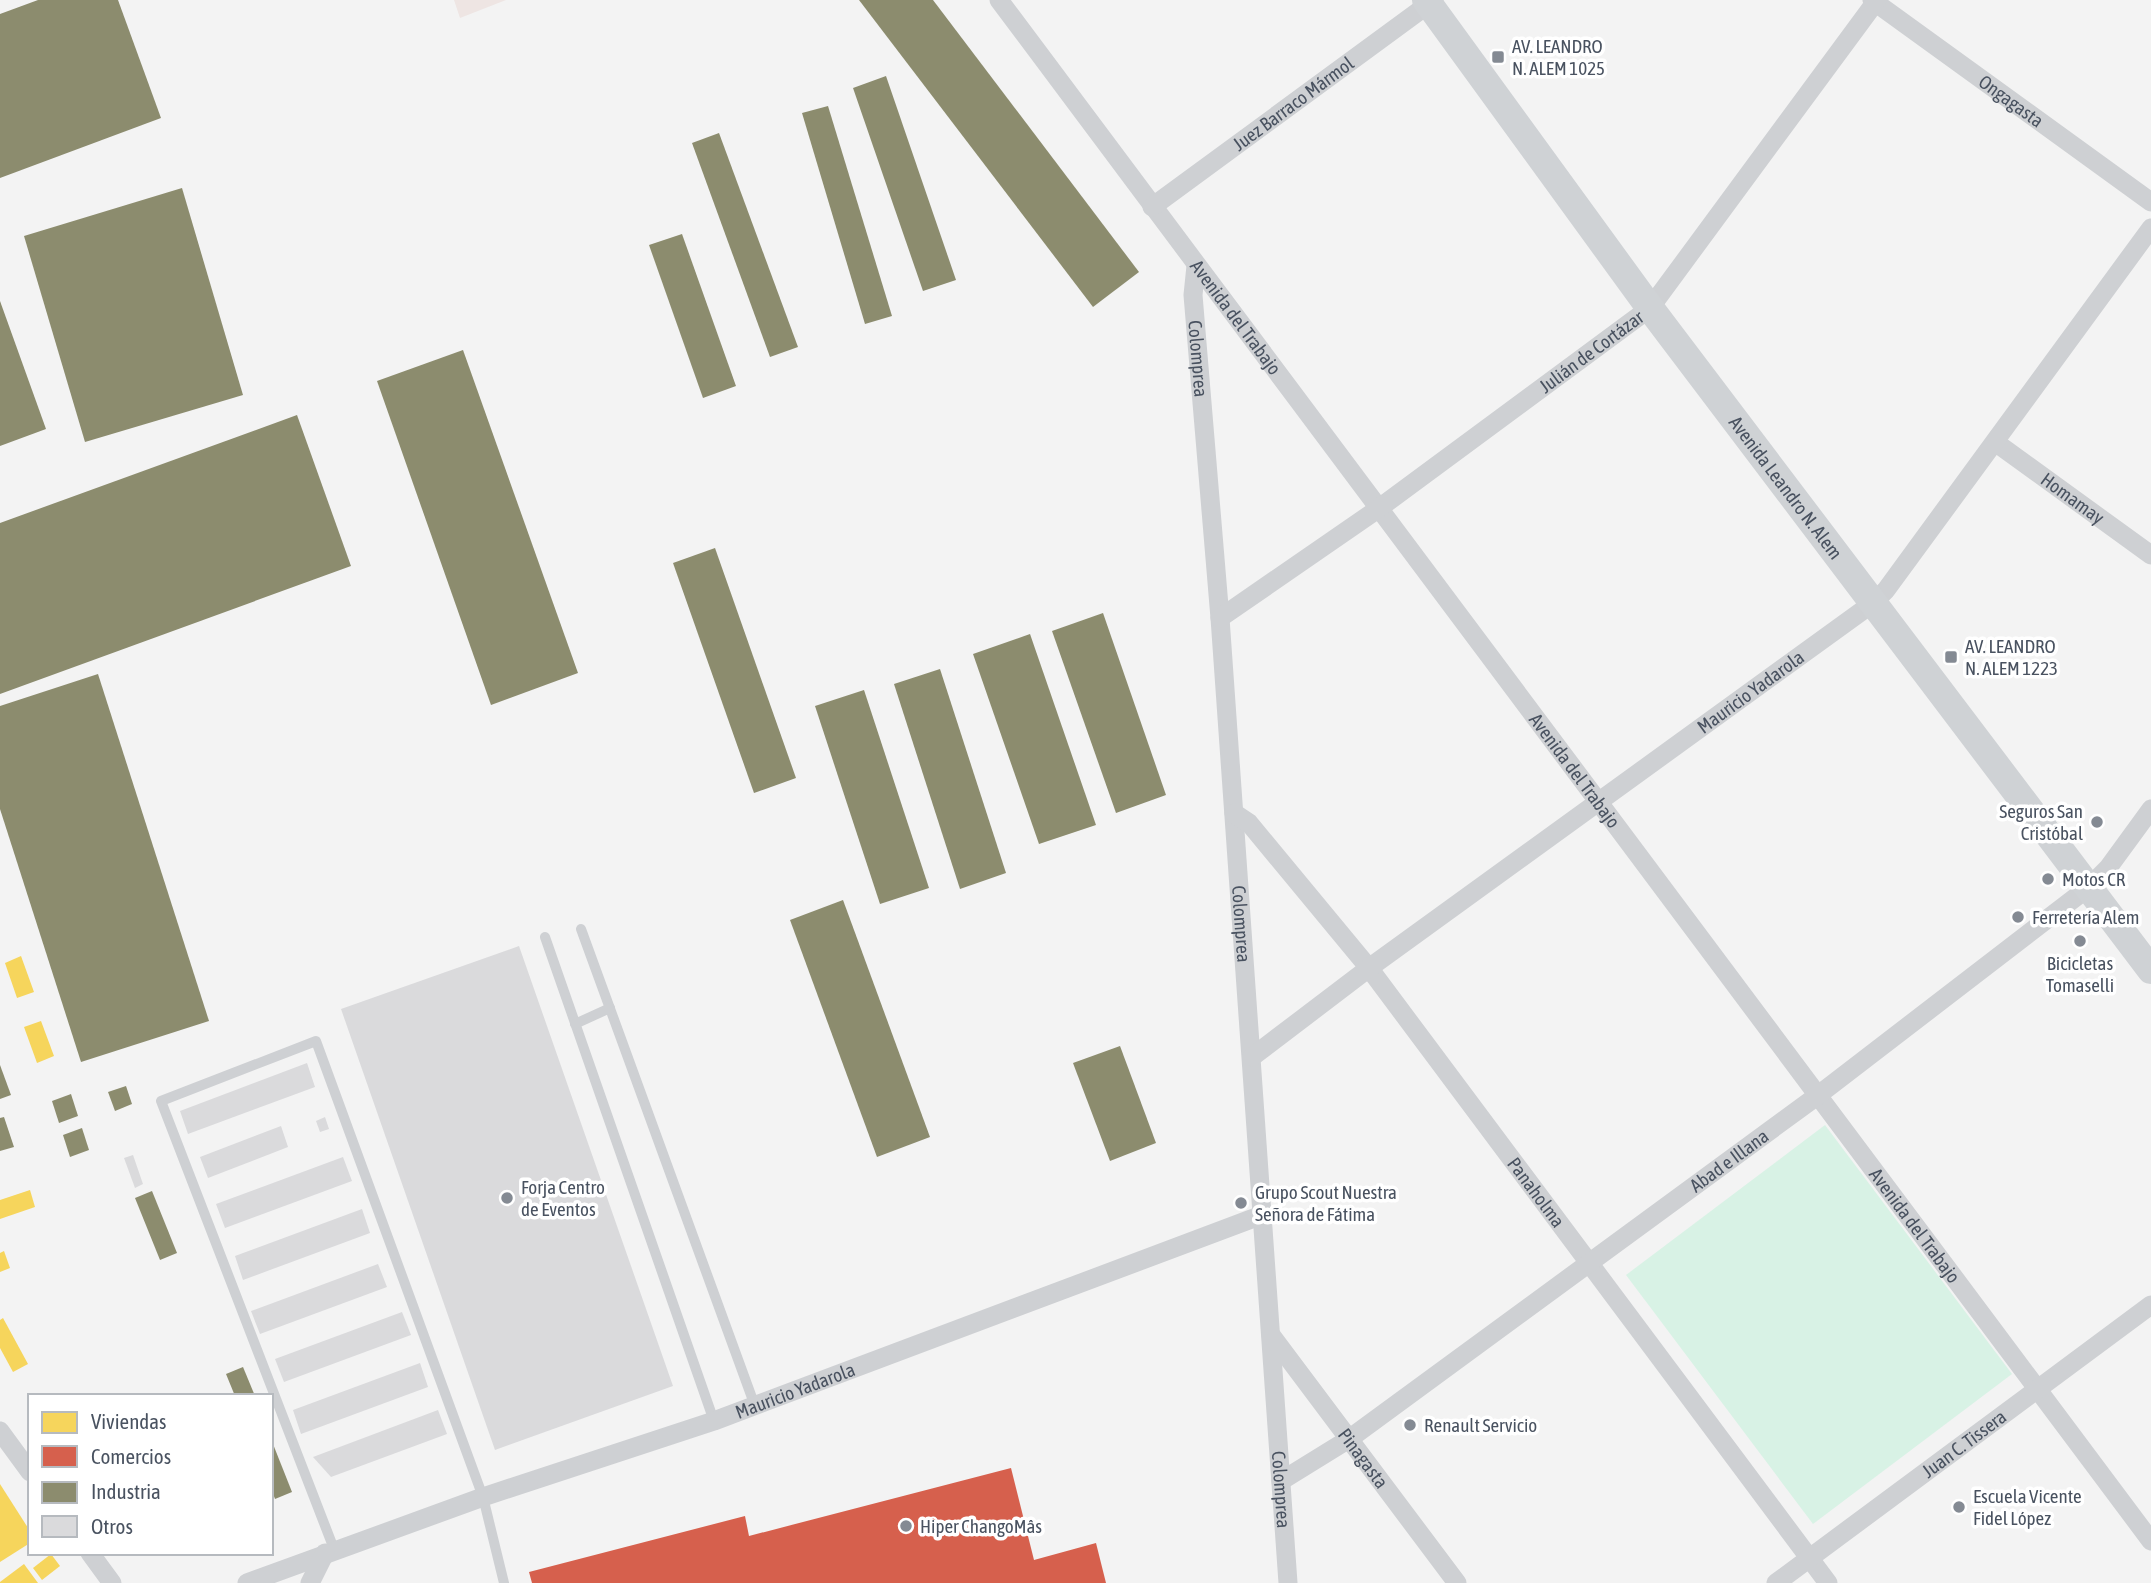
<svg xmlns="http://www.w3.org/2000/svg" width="2151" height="1583" font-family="'Asap Condensed',sans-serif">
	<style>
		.medical { fill: #eee5e3 }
		.green { fill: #d8f2e5 }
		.homes { fill: #f6d55c }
		.shops { fill: #d6604d }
		.industry { fill: #8c8c6e }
		.building { fill: #dadadc }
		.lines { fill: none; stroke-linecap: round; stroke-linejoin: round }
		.lane { stroke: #ced0d3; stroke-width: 10 }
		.street { stroke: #ced0d3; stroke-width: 19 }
		.secondary { stroke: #cfd2d5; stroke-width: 28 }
		.poi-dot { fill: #848a93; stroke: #fff; stroke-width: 2.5 }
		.labels { text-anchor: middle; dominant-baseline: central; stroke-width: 7; stroke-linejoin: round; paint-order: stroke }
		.poi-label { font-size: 19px; fill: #495260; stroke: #fff; text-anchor: start }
		.street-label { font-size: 19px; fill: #495260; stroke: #fff }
	</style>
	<rect width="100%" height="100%" fill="#f3f3f3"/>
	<!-- medical -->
	<polygon class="medical" points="454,0 506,0 460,18"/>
	<!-- green -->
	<polygon class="green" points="1825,1125 2012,1374 1813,1524 1626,1275"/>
	<!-- homes -->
	<g class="homes">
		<polygon points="21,956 34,992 17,998 5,963"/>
		<polygon points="41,1021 54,1056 37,1063 24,1027"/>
		<polygon points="30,1190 35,1207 0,1219 0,1200"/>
		<polygon points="4,1251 10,1268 0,1272 0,1253"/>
		<polygon points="3,1318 28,1364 13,1372 0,1348 0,1320"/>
		<polygon points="0,1484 30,1531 30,1543 0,1562"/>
		<polygon points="51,1554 60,1566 42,1580 33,1568"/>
		<polygon points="24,1564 38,1583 0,1583 0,1582"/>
	</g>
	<!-- shops -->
	<polygon class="shops" points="1011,1468 1034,1560 1096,1543 1106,1583 532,1583 529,1572 745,1516 749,1536"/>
	<!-- industry -->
	<g class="industry">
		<polygon points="38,0 118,0 161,118 0,178 0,14"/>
		<polygon points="859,0 933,0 1139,272 1093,307"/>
		<polygon points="886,76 956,280 923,291 853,88"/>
		<polygon points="828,106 892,316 865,324 802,113"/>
		<polygon points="719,133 798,347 770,357 692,143"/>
		<polygon points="182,188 243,395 85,442 24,236"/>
		<polygon points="682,234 736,386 703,398 649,245"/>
		<polygon points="0,301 46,429 0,446"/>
		<polygon points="463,350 578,673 491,705 377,381"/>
		<polygon points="297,415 351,566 0,694 0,523"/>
		<polygon points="715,548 796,778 754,793 673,563"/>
		<polygon points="1103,613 1166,795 1116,813 1052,631"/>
		<polygon points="1030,634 1096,825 1039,844 973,654"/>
		<polygon points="940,669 1006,873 960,889 894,684"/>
		<polygon points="98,674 209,1021 81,1062 0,809 0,706"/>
		<polygon points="864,690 929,888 880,904 815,706"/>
		<polygon points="843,900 930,1137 877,1157 790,920"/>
		<polygon points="1120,1046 1156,1143 1110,1161 1073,1063"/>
		<polygon points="0,1065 11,1095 0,1099"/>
		<polygon points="126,1086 132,1104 115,1111 108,1092"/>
		<polygon points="71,1094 78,1116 59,1123 52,1101"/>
		<polygon points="4,1117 14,1147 0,1151 0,1118"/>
		<polygon points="82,1128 89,1150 70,1157 63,1135"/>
		<polygon points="152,1191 177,1253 160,1260 135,1198"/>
		<polygon points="243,1367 255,1396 235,1396 226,1374"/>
		<polygon points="271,1439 292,1492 275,1499 271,1488"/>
	</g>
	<!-- building -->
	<g class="building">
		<polygon points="519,946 673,1386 495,1450 341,1009"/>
		<polygon points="307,1063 315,1087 188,1134 180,1111"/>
		<polygon points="325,1117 329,1129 320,1132 316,1121"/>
		<polygon points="281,1126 288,1147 208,1178 200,1157"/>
		<polygon points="133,1155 143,1184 135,1188 124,1158"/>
		<polygon points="343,1157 352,1181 225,1228 216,1204"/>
		<polygon points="362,1209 370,1233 243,1280 235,1256"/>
		<polygon points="378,1264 387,1287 260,1334 251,1311"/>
		<polygon points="402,1312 411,1335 284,1382 275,1359"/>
		<polygon points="420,1363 428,1387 301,1434 293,1410"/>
		<polygon points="438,1410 447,1434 331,1477 313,1457"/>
	</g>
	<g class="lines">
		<!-- lane -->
		<g class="lane">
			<polyline points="581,929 755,1406"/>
			<polyline points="545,937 714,1421"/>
			<polyline points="575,1024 610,1008"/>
			<polyline points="334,1549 161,1101 316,1041 483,1497 504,1583"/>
		</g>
		<!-- street -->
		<g class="street">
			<path id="s1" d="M999 0 2151 1541"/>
			<path id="s2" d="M1872 0 2151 202"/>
			<path id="s3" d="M1152 207 1434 0"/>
			<path id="s4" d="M1196 266 1193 295 1220 618 1288 1583"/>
			<path id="s5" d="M1995 442 2151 555"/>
			<path id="s6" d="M1220 618 1378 509 1650 308 1877 0"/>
			<path id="s7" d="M1234 813 1249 823 1369 968 1828 1583"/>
			<path id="s8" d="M1252 1057 1369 968 1873 603 1886 590 2151 228"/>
			<path id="s9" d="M1271 1335 1457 1583"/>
			<polyline points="0,1431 30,1472"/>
			<path id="s10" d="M1281 1481 1349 1439 1817 1096 2089 887 2108 868 2151 809"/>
			<polyline points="90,1553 112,1583"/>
			<path id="s11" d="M247 1583 483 1497 714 1421 1262 1215"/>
			<polyline points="310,1583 325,1553"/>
			<path id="s12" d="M1776 1583 2151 1305"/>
		</g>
		<!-- secondary -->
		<path class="secondary" id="s13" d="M1426 0 1650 308 2151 970"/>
	</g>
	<!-- markers -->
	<g class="poi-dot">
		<rect x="1491" y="50" width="14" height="14" rx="3.5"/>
		<rect x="1944" y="650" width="14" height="14" rx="3.5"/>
		<circle cx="2097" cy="822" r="7"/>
		<circle cx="2048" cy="879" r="7"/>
		<circle cx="2018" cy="917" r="7"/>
		<circle cx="2080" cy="941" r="7"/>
		<circle cx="507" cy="1198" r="7"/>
		<circle cx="1241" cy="1203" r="7"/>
		<circle cx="1410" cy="1425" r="7"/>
		<circle cx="1959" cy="1507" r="7"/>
		<circle cx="906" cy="1526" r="7"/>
	</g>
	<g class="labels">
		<!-- poi labels -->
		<g class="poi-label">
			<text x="1512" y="46">AV. LEANDRO<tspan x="1512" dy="22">N. ALEM 1025</tspan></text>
			<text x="1965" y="646">AV. LEANDRO<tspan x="1965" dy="22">N. ALEM 1223</tspan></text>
			<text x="2083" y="811" text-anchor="end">Seguros San<tspan x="2083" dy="22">Cristóbal</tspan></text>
			<text x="2062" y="879">Motos CR</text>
			<text x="2032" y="917">Ferretería Alem</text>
			<text x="2080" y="963" text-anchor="middle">Bicicletas<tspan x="2080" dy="22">Tomaselli</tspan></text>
			<text x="521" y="1187">Forja Centro<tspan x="521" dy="22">de Eventos</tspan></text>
			<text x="1255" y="1192">Grupo Scout Nuestra<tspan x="1255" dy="22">Señora de Fátima</tspan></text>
			<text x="1424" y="1425">Renault Servicio</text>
			<text x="1973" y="1496">Escuela Vicente<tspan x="1973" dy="22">Fidel López</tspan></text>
			<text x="920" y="1526">Hiper ChangoMâs</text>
		</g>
		<!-- street labels -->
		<g class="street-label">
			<text stroke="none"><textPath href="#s2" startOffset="172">Ongagasta</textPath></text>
			<text stroke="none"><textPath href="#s3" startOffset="175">Juez Barraco Mármol</textPath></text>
			<text stroke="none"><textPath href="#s1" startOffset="396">Avenida del Trabajo</textPath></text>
			<text stroke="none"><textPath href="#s6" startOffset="457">Julián de Cortázar</textPath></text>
			<text stroke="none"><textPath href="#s4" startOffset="93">Colomprea</textPath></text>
			<text stroke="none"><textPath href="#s13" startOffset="606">Avenida Leandro N. Alem</textPath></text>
			<text stroke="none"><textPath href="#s5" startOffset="96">Homamay</textPath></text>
			<text stroke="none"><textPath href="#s8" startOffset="618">Mauricio Yadarola</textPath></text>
			<text stroke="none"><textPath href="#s1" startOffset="962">Avenida del Trabajo</textPath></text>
			<text stroke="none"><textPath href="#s4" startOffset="660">Colomprea</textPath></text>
			<text stroke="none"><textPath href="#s10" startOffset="551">Abad e Illana</textPath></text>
			<text stroke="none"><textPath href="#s7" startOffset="486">Panaholma</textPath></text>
			<text stroke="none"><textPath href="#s1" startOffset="1530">Avenida del Trabajo</textPath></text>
			<text stroke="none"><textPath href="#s11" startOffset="581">Mauricio Yadarola</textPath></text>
			<text stroke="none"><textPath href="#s12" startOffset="234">Juan C. Tissera</textPath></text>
			<text stroke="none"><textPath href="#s9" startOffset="154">Pinagasta</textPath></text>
			<text stroke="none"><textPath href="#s4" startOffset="1227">Colomprea</textPath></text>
		</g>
	</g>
	<!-- legend -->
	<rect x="28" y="1394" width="245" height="161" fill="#ffffff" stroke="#b6babf" stroke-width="2"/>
	<rect x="42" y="1412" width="35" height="21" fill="#f6d55c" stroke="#b6babf" stroke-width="2"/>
	<text x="91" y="1429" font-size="21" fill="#495260">Viviendas</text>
	<rect x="42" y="1446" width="35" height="21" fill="#d6604d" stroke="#b6babf" stroke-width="2"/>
	<text x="91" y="1464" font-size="21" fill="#495260">Comercios</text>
	<rect x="42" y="1482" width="35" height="21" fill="#8c8c6e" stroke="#b6babf" stroke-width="2"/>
	<text x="91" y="1499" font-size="21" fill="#495260">Industria</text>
	<rect x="42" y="1516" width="35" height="21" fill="#dadadc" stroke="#b6babf" stroke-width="2"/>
	<text x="91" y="1534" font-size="21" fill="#495260">Otros</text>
</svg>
